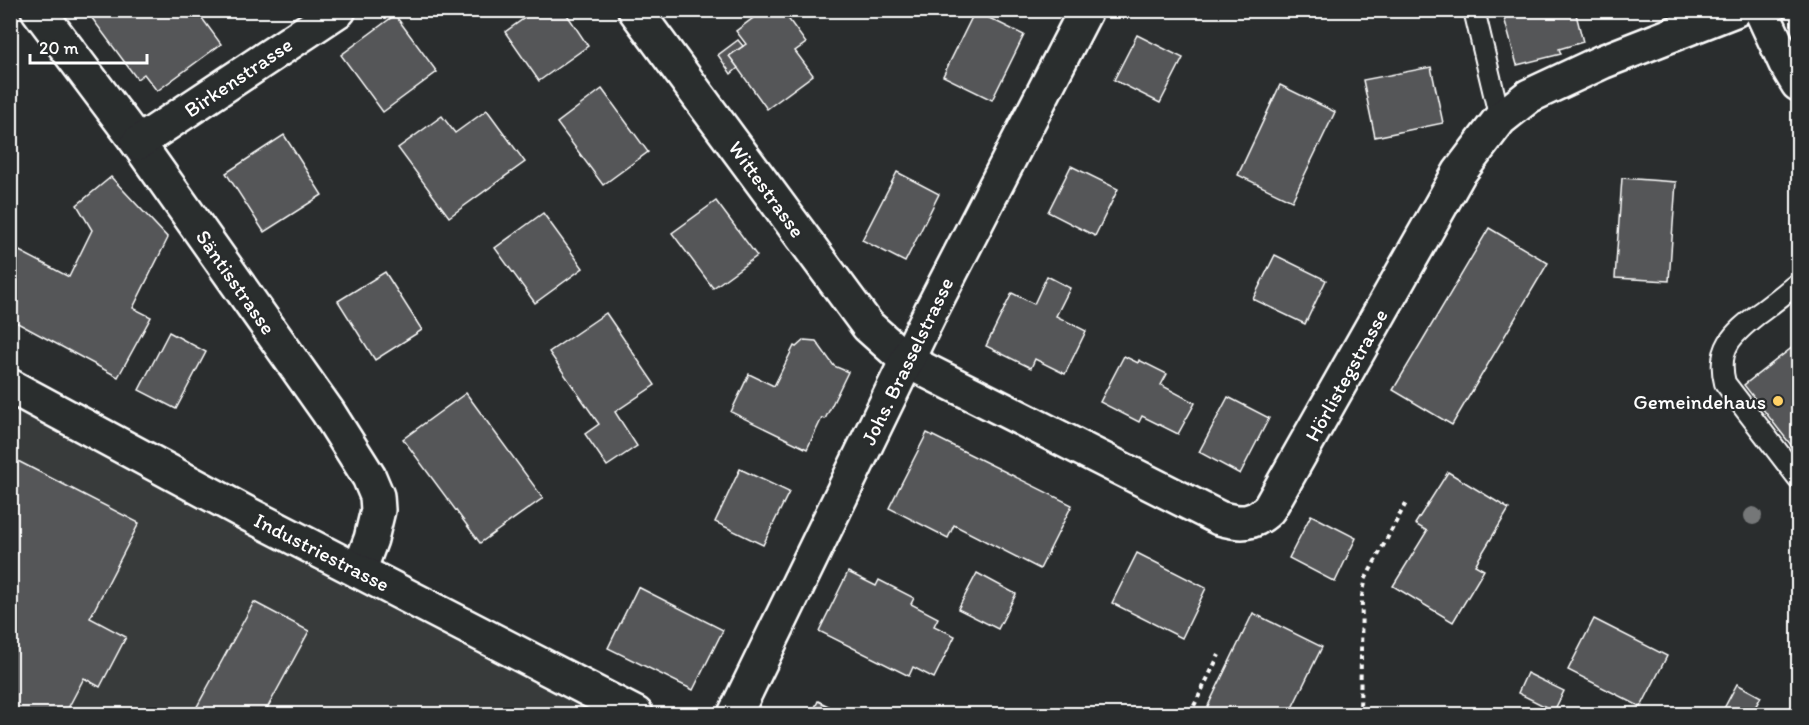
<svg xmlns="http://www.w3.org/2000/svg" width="1809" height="725" font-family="Itim,sans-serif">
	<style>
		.built { fill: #373a3b }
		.building { fill: #555758; stroke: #fff; stroke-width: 1.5 }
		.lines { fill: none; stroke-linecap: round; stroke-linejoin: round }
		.lane-casing { stroke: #fff; stroke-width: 24 }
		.street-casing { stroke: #fff; stroke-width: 38 }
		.primary-casing { stroke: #fff; stroke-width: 38 }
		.path { stroke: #fff; stroke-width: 4; stroke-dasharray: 4.5 4.5; stroke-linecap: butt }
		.lane { stroke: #2a2d2e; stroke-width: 20 }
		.street { stroke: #2a2d2e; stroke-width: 33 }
		.primary { stroke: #2a2d2e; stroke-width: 33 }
		.tree { fill: #757778 }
		.poi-dot { fill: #ffd166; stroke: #2a2d2e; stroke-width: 2 }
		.labels { text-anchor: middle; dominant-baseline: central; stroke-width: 4.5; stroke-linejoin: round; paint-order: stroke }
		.street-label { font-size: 21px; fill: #fff; stroke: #2a2d2e }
		.poi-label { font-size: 21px; fill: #fff; stroke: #2a2d2e; text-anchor: end }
	</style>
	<rect width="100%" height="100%" fill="#2a2d2e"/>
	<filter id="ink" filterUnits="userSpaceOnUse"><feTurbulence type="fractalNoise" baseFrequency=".0167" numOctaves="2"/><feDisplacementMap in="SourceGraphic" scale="12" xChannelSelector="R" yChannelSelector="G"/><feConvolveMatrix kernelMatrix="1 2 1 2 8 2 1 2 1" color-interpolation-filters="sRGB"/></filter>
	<g filter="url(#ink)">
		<!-- built -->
		<polygon class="built" points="10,387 636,714 11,714"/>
		<!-- building -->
		<g class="building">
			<polygon points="86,10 128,10 132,17 141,10 196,10 221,44 157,91 144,74 137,79"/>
			<polygon points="536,10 564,10 588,46 539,81 505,32"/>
			<polygon points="764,10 768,12 771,10 782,10 806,43 795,51 813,75 767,109 729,56 746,44 736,31"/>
			<polygon points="1517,10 1575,10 1583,42 1559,49 1561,54 1517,65 1503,14"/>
			<polygon points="975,11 1024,35 992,100 943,76"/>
			<polygon points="395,15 437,72 383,112 341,55"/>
			<polygon points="1137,35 1183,58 1160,103 1114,80"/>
			<polygon points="738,40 743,46 729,56 738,68 731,74 718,55"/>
			<polygon points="1431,67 1443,123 1375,137 1363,80"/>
			<polygon points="1280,85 1335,112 1292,201 1238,175"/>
			<polygon points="602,89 648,152 603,185 557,123"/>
			<polygon points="487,110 525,162 449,217 398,148 442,116 455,133"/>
			<polygon points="284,135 322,195 264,232 226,173"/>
			<polygon points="1071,166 1118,189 1095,236 1048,212"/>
			<polygon points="897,172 939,194 905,262 862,240"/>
			<polygon points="111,177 168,238 133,308 151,317 118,377 10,319 10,246 69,277 92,230 77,205"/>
			<polygon points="1622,178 1676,182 1669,281 1615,278"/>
			<polygon points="716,201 757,256 713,288 672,233"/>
			<polygon points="543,213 583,268 535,303 495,248"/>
			<polygon points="1489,228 1548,263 1452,425 1393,390"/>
			<polygon points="1275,255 1326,280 1305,324 1253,299"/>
			<polygon points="385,272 422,330 375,360 338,301"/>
			<polygon points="1047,276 1070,288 1056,316 1086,331 1065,374 1035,359 1031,368 986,346 1012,293 1034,304"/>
			<polygon points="606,313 655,385 615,412 637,446 607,466 585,434 599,424 549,352"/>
			<polygon points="169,332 206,352 176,409 139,390"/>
			<polygon points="804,340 816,341 834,366 848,372 825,419 822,418 807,449 731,412 749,374 774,386 794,346 796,347"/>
			<polygon points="1798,343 1798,454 1744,385"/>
			<polygon points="1124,356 1138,363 1139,360 1167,374 1161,385 1195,403 1178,434 1142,416 1139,422 1100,402"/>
			<polygon points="466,393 543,498 480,543 403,439"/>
			<polygon points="1228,397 1269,418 1240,474 1199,452"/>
			<polygon points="927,433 1072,505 1040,569 954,525 948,538 889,508"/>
			<polygon points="10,457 139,523 90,618 126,637 100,687 84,678 65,714 10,714"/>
			<polygon points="740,469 789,492 763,545 715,522"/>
			<polygon points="1448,472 1509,509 1475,565 1484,570 1453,622 1393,586 1427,531 1415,524"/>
			<polygon points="1311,515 1356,538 1335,582 1289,558"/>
			<polygon points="1137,553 1206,588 1182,638 1112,603"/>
			<polygon points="848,572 876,586 879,580 914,598 911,604 938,618 934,626 955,636 934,678 913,667 909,676 819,631"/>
			<polygon points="977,573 1016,594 998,629 958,609"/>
			<polygon points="638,587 723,630 693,690 608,648"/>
			<polygon points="254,602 309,631 264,714 193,714"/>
			<polygon points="1253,613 1322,647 1289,714 1204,714"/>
			<polygon points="1594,619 1667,656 1641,707 1568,670"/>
			<polygon points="1527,673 1564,691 1554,711 1518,693"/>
			<polygon points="1737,684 1761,697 1754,709 1763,714 1721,714"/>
			<polygon points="818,701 845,714 812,714"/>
		</g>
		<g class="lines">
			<!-- lane casing -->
			<g class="lane-casing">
				<g id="lane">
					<polyline points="1474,10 1500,119"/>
					<path d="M1798 283C1785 293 1772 304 1758 314 1733 334 1716 348 1725 383L1798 478"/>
				</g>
			</g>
			<!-- street casing -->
			<g class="street-casing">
				<g id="street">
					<polyline points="38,10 138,143 328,412 369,477 377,496 378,510 371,539 359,571"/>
					<path d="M635 10 868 326 907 361 1219 518C1240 524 1253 525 1269 509L1459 173 1500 119 1529 96 1602 62 1735 10"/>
					<polyline points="138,143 339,10"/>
					<polyline points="10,386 248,514 636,714"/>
					<polyline points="735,714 931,311 1086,10"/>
				</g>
			</g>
			<!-- primary casing -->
			<g class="primary-casing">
				<polyline id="primary" points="1761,10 1786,64 1798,84"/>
			</g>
			<!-- path -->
			<g class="path">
				<polyline points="1190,714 1219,655"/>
				<polyline points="1360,714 1362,596 1366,578 1406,503"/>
			</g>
			<!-- lane -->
			<use href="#lane" class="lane"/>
			<!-- street -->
			<use href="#street" class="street"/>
			<!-- primary -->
			<use href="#primary" class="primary"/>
		</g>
		<!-- trees -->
		<circle class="tree" cx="1753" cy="516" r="9"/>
	</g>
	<!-- markers -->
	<circle class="poi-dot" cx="1778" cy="401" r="6"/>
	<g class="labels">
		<!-- street labels -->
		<g class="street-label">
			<text transform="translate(238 77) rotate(-34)">Birkenstrasse</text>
			<text transform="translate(767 189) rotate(54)">Wittestrasse</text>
			<text transform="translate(236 282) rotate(55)">Säntisstrasse</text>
			<text transform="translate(907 361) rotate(-64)">Johs. Brasselstrasse</text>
			<text transform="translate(1346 375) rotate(-61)">Hörlistegstrasse</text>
			<text transform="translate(322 552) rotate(27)">Industriestrasse</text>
		</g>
		<!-- poi labels -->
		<g class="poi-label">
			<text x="1766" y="401">Gemeindehaus</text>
		</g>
	</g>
	<!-- margin -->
	<rect width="1809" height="725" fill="none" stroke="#2a2d2e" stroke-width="36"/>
	<rect x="18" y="18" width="1773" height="689" fill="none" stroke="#fff" stroke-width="2" filter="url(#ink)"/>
	<!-- scale -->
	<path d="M30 54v9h117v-9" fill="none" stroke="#ffffff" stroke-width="3"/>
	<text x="39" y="54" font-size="18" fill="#ffffff" stroke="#2a2d2e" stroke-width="4.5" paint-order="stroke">20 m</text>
</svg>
